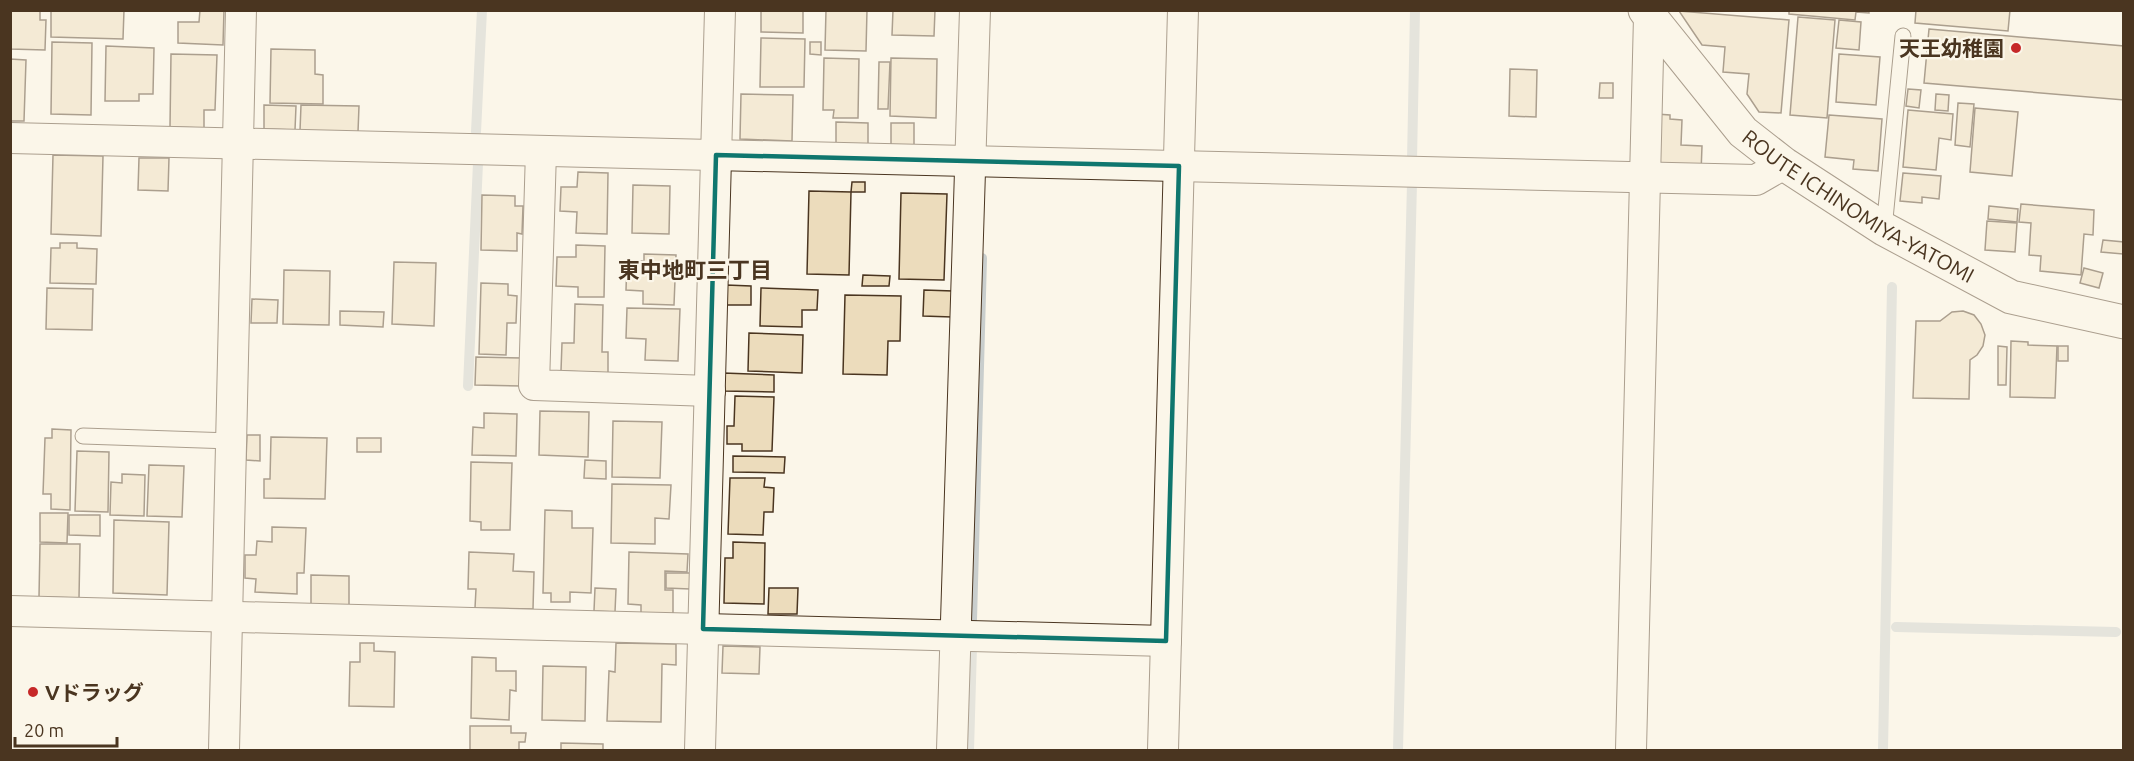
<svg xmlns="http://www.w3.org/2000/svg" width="2134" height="761" font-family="Ubuntu,'Noto Sans JP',sans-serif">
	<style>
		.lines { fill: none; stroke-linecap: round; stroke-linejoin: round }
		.stream { stroke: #c9cecd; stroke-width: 10 }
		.building { fill: #ecdcbc; stroke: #4a3520; stroke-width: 1.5 }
		.service-casing { stroke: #4a3520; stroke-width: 17 }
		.minor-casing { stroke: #4a3520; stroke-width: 32 }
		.secondary-casing { stroke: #4a3520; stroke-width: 35 }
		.service { stroke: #fbf6e9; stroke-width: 15 }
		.minor { stroke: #fbf6e9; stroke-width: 30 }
		.secondary { stroke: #fbf6e9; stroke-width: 33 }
		.marked { fill: none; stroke: #0f766e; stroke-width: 4.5; stroke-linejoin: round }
		.poi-dot { fill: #c62828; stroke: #fbf6e9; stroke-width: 2 }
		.labels { text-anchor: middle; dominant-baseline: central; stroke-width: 4.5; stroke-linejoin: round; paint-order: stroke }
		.poi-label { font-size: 21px; font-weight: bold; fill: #4a3520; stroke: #fbf6e9; text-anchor: end }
		.street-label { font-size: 21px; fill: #4a3520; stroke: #fbf6e9 }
		.neighbourhood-label { font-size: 22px; font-weight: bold; fill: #4a3520; stroke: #fbf6e9 }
	</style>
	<rect width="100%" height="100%" fill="#fbf6e9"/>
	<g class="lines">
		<!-- stream -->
		<g class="stream">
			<polyline points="476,132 482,10"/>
			<polyline points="1412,160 1415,10"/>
			<polyline points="468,386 478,163"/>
			<polyline points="972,620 982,258"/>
			<polyline points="1896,627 2116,632"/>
			<polyline points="969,750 972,646"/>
			<polyline points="1398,750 1412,183"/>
			<polyline points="1883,750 1892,287"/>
		</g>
	</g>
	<!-- building -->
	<g class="building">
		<polygon points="10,10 40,10 40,20 46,20 45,50 10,49"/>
		<polygon points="51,10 124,10 123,39 51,37"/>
		<polygon points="200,10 224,10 223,45 178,43 178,22 199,22"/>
		<polygon points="761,10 803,10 803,33 761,32"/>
		<polygon points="826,10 867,10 866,51 825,50"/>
		<polygon points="893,10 935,10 934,36 892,35"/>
		<polygon points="1789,10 1869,10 1869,13 1856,12 1855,20 1789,14"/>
		<polygon points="1916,10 2010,10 2008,31 1915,23"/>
		<polygon points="1679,11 1789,20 1781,113 1759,112 1747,94 1749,74 1723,72 1725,47 1702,45"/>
		<polygon points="1798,17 1835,20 1827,118 1790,115"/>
		<polygon points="1839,20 1861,22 1859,50 1836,48"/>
		<polygon points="1929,29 2124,46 2124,100 1924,83"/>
		<polygon points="761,38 805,39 804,87 760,87"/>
		<polygon points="52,42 92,43 91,115 51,114"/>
		<polygon points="810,42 821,42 821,55 810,54"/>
		<polygon points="106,46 154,48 153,94 139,94 139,101 105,101"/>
		<polygon points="271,49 315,50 315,74 323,75 323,104 270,103"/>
		<polygon points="171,54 217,55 215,110 204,110 204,128 170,127"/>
		<polygon points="1839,54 1880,57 1876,105 1836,102"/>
		<polygon points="824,58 859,59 858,118 833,118 834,110 823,110"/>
		<polygon points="891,58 937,59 936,118 890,116"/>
		<polygon points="10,59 26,60 24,121 10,121"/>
		<polygon points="879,62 890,62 888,109 878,109"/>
		<polygon points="1510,69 1537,70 1536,117 1509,116"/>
		<polygon points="1600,83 1613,83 1613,98 1599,98"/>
		<polygon points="1908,89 1921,90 1919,108 1906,106"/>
		<polygon points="741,94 793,95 792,141 740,139"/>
		<polygon points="1936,94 1949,95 1948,111 1935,110"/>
		<polygon points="1958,103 1974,104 1970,147 1955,145"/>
		<polygon points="264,105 296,106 295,130 264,129"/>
		<polygon points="301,105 359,106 358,132 300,131"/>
		<polygon points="1975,108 2018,112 2012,176 1970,172"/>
		<polygon points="1908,110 1953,114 1951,140 1939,138 1936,170 1903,167"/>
		<polygon points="1656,114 1670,115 1670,119 1682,120 1681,145 1702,146 1701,173 1654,172"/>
		<polygon points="1829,115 1882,119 1878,171 1853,169 1854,160 1825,157"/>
		<polygon points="836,122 868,123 868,145 836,144"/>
		<rect x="891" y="123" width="23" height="23"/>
		<polygon points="53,155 103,156 101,236 51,234"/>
		<polygon points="139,158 169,158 168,191 138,190"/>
		<polygon points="578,172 608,173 607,234 576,233 577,212 560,211 561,187 577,187"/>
		<polygon points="1903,173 1941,176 1939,199 1922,197 1922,203 1900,201"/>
		<polygon points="852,182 865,182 865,192 851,192"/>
		<polygon points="633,185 670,186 669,234 632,233"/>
		<polygon points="809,191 851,192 849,275 807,274"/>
		<polygon points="901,193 947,194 944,280 899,279"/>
		<polygon points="482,195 515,196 515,206 523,206 522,234 517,233 517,251 481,250"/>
		<polygon points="2021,204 2094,210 2093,235 2084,234 2081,275 2040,271 2041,256 2029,255 2031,223 2019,222"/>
		<polygon points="1989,206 2018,209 2017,222 1988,219"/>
		<polygon points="1987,221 2017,223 2015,252 1985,250"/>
		<polygon points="2103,240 2124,242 2123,254 2101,252"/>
		<polygon points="60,243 77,243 77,248 97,249 96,284 50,283 51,248 60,248"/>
		<polygon points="576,245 605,246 604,297 578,297 578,287 556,286 557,257 576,257"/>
		<polygon points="644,254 676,255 674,305 643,304 643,291 626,290 627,261 644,261"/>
		<polygon points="394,262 436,263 434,326 392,324"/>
		<polygon points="2084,268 2103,273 2099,288 2080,283"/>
		<polygon points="284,270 330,271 329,325 283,324"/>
		<polygon points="863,275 890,276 889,286 862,286"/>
		<polygon points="481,283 508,284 508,295 517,296 516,323 507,323 506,355 479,354"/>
		<polygon points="726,285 751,286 751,305 725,305"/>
		<polygon points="47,288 93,289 92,330 46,329"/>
		<polygon points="761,288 818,290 817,310 802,310 802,327 760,326"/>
		<polygon points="924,290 953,291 952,317 923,316"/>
		<polygon points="845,295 901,296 900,341 888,341 887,375 843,374"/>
		<polygon points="252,299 278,300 277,323 251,323"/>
		<polygon points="575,304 603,305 602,352 608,352 608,373 561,371 562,343 574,343"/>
		<polygon points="627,308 680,309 678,361 645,360 646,339 626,338"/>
		<polygon points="340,311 384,312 383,327 340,325"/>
		<polygon points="1963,311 1974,315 1981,324 1985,335 1983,346 1977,355 1970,360 1969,399 1913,398 1916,321 1940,321 1952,312"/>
		<polygon points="749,333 803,335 802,373 748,371"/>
		<polygon points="2011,341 2028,342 2028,345 2057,346 2055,398 2010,397"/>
		<polygon points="1998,346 2007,347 2006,385 1998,385"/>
		<rect x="2058" y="346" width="10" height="15"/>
		<polygon points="476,357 522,358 521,386 475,385"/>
		<polygon points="723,373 774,375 774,392 723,391"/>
		<polygon points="735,396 774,397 772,451 742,451 742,444 727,444 727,426 734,426"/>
		<polygon points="540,411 589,412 588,457 539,455"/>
		<polygon points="484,413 517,414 516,456 472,455 473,427 484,428"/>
		<polygon points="613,421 662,422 660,478 612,477"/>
		<polygon points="52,429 71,430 70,510 51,509 51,494 43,494 45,438 52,438"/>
		<polygon points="247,435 260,435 260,461 246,460"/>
		<polygon points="271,437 327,438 325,499 264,498 264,479 270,479"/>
		<rect x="357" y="438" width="24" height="14"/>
		<polygon points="77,451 109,452 108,512 75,511"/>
		<polygon points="733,456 785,457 784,473 733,472"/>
		<polygon points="585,460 606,461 606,479 584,478"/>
		<polygon points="471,462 512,463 510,530 481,530 481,522 470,521"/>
		<polygon points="149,465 184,466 182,517 147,516"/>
		<polygon points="122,474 145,475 144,516 110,515 111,482 122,483"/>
		<polygon points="730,478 765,478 764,487 774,488 773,512 764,512 763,535 728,534"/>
		<polygon points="612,484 671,485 669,519 655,518 655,544 611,543"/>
		<polygon points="545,510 572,511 572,528 593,528 591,593 570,592 570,602 551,602 551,593 543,593"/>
		<polygon points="40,513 68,513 67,543 40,542"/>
		<polygon points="69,515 100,515 100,536 69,535"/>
		<polygon points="114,520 169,522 167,595 113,593"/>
		<polygon points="272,527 306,528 304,573 297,573 297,594 255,592 256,579 245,578 245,555 256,555 257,541 272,542"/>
		<polygon points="733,542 765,543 764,604 724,603 725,558 733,558"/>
		<polygon points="40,544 80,544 79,598 39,597"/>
		<polygon points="469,552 514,554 513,571 534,572 533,609 475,608 476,589 468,589"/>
		<polygon points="629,552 688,554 687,572 665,571 665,590 673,590 673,614 641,613 641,605 628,604"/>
		<polygon points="666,573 690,573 690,589 666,588"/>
		<polygon points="311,575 349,576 349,606 311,605"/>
		<polygon points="595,588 616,589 615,612 594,611"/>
		<polygon points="769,588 798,588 797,614 768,614"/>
		<polygon points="360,643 374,643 374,651 395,652 394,707 349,706 350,662 360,662"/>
		<polygon points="616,643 676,644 676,665 662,664 661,722 607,721 609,671 615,672"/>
		<polygon points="723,646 760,647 759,674 722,673"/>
		<polygon points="472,657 496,658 496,671 516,671 516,691 510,690 509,720 471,718"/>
		<polygon points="543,666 586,667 585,721 542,720"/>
		<polygon points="470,726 511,726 511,733 526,733 525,742 519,742 519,750 470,750"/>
		<polygon points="561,743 603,744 603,750 561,750"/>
	</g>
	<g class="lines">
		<!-- service casing -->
		<g class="service-casing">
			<g id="service">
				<polyline points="1884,229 1903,36"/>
				<polyline points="83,436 231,441"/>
			</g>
		</g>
		<!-- minor casing -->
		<g class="minor-casing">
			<g id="minor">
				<polyline points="10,138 1756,180 1784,164"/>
				<polyline points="541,151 534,385 710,391"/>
				<polyline points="10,611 1166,641"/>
				<polyline points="224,750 241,10"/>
				<polyline points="700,750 720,10"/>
				<polyline points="952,750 975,10"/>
				<polyline points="1163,750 1183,10"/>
				<polyline points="1631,750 1649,16 1650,10"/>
			</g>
		</g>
		<!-- secondary casing -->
		<g class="secondary-casing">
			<g id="secondary">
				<path id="s1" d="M1645 10 1743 132 1784 164 1884 229 2011 297 2124 322"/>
			</g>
		</g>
		<!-- service -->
		<use href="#service" class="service"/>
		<!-- minor -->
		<use href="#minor" class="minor"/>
		<!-- secondary -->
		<use href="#secondary" class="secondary"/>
	</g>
	<!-- marked area -->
	<path d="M0 0H2134V761H0ZM716 155 1179 166 1166 641 703 629Z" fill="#fbf6e9" fill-opacity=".55" fill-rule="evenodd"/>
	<path class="marked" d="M716 155 1179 166 1166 641 703 629Z"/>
	<!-- markers -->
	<g class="poi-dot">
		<circle cx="2016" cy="48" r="6"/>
		<circle cx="33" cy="692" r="6"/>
	</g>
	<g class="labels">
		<!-- poi labels -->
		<g class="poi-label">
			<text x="2004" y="48">天王幼稚園</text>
			<text x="45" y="692" text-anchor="start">Vドラッグ</text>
		</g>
		<!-- street labels -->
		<g class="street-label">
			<text stroke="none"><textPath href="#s1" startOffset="294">ROUTE ICHINOMIYA-YATOMI</textPath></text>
		</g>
		<!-- neighbourhood labels -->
		<g class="neighbourhood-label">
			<text x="695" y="269">東中地町三丁目</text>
		</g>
	</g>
	<!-- border -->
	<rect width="2134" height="761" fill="none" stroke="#4a3520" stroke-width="24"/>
	<!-- scale -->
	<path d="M15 737v9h102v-9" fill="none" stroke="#4a3520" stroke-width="3"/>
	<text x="24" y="737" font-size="18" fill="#4a3520" stroke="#fbf6e9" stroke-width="4.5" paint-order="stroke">20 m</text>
</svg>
